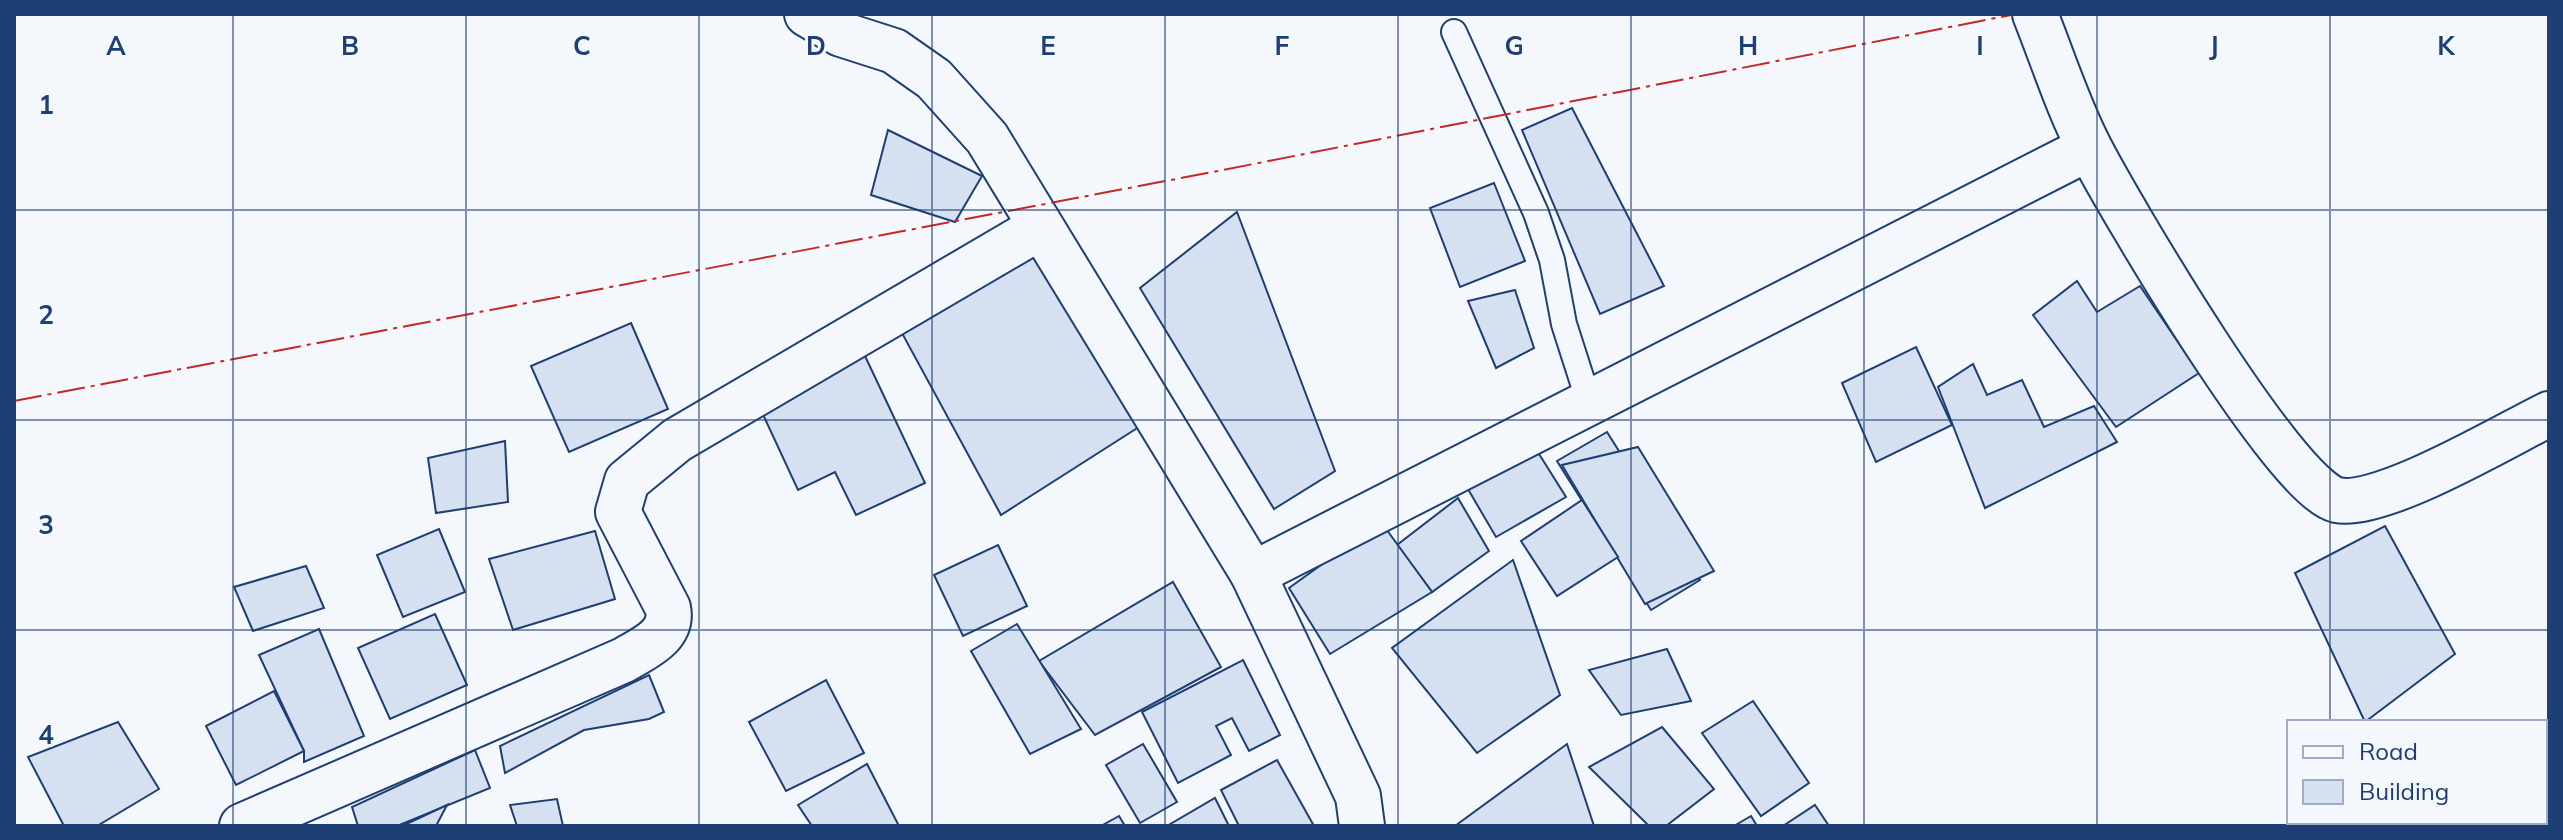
<svg xmlns="http://www.w3.org/2000/svg" width="2563" height="840" font-family="Mulish,sans-serif">
	<style>
		.building { fill: #d5e0f0; stroke: #1d3f73; stroke-width: 2 }
		.lines { fill: none; stroke-linecap: round; stroke-linejoin: round }
		.lane-casing { stroke: #1d3f73; stroke-width: 28 }
		.street-casing { stroke: #1d3f73; stroke-width: 48 }
		.lane { stroke: #f4f7fb; stroke-width: 24 }
		.street { stroke: #f4f7fb; stroke-width: 44 }
		.power { stroke: #c62828; stroke-width: 2; stroke-dasharray: 28 6 4 6; stroke-linecap: butt }
		.grid { fill: none; stroke: #1d3f73; stroke-width: 2; stroke-opacity: 0.55 }
		.grid-label { font-size: 26px; text-anchor: middle; font-weight: bold; fill: #1d3f73; stroke: #f4f7fb; stroke-width: 6; stroke-linejoin: round; paint-order: stroke }
	</style>
	<rect width="100%" height="100%" fill="#f4f7fb"/>
	<!-- building -->
	<g class="building">
		<polygon points="1572,108 1664,286 1600,314 1522,130"/>
		<polygon points="888,130 982,176 955,222 871,195"/>
		<polygon points="1494,183 1525,261 1460,287 1430,208"/>
		<polygon points="1237,212 1335,471 1274,509 1140,288"/>
		<polygon points="1028,248 1142,425 1001,515 897,324"/>
		<polygon points="2077,281 2097,312 2140,286 2199,373 2116,427 2033,315"/>
		<polygon points="1515,290 1534,348 1496,368 1468,301"/>
		<polygon points="631,323 668,409 569,452 531,366"/>
		<polygon points="1916,347 1952,425 1876,462 1842,383"/>
		<polygon points="865,356 925,483 856,515 835,472 798,490 759,406"/>
		<polygon points="1973,364 1987,395 2022,380 2044,427 2094,406 2117,442 1985,508 1938,387"/>
		<polygon points="1607,432 1700,580 1651,610 1557,461"/>
		<polygon points="505,441 508,502 436,513 428,458"/>
		<polygon points="1534,446 1566,497 1496,537 1465,484"/>
		<polygon points="1638,447 1714,571 1645,604 1562,465"/>
		<polygon points="1458,498 1489,551 1432,592 1397,545"/>
		<polygon points="1582,500 1618,557 1557,596 1521,541"/>
		<polygon points="1381,522 1432,592 1330,654 1289,588"/>
		<polygon points="2385,526 2455,654 2365,722 2295,573"/>
		<polygon points="439,529 465,592 403,617 377,555"/>
		<polygon points="595,531 615,599 513,630 489,559"/>
		<polygon points="998,545 1027,606 963,636 934,575"/>
		<polygon points="1513,560 1560,695 1477,753 1392,648"/>
		<polygon points="306,566 324,608 253,631 234,587"/>
		<polygon points="1173,582 1221,667 1095,735 1039,661"/>
		<polygon points="435,614 467,685 390,719 358,648"/>
		<polygon points="1017,624 1081,729 1030,754 971,651"/>
		<polygon points="319,629 364,736 304,762 304,751 259,655"/>
		<polygon points="1667,649 1691,701 1621,715 1589,670"/>
		<polygon points="1243,660 1280,735 1249,751 1232,718 1216,726 1231,755 1178,783 1142,712"/>
		<polygon points="649,675 664,712 649,719 584,730 505,773 500,746"/>
		<polygon points="826,680 864,753 786,791 749,722"/>
		<polygon points="274,691 304,751 236,785 206,726"/>
		<polygon points="1753,701 1809,783 1761,816 1702,733"/>
		<polygon points="118,722 159,789 97,826 64,826 28,757"/>
		<polygon points="1662,727 1714,789 1666,826 1649,826 1589,767"/>
		<polygon points="1143,744 1177,802 1140,823 1106,765"/>
		<polygon points="1567,744 1594,826 1455,826"/>
		<polygon points="475,750 490,788 397,826 358,826 352,807"/>
		<polygon points="1277,760 1314,826 1239,826 1221,790"/>
		<polygon points="867,764 899,826 812,826 798,805"/>
		<polygon points="1215,798 1229,826 1167,826"/>
		<polygon points="557,799 563,826 517,826 510,805"/>
		<polygon points="447,805 436,826 402,826"/>
		<polygon points="1815,805 1829,826 1783,826"/>
		<polygon points="1119,816 1125,826 1101,826"/>
		<polygon points="1751,816 1757,826 1734,826"/>
	</g>
	<g class="lines">
		<!-- lane casing -->
		<g class="lane-casing">
			<polyline id="lane" points="1454,32 1536,213 1552,260 1564,324 1589,402"/>
		</g>
		<!-- street casing -->
		<g class="street-casing">
			<g id="street">
				<polyline points="807,14 841,34 894,51 934,79 987,138 1253,574 1358,796 1362,826"/>
				<path d="M2035 14C2053 59 2068 107 2090 149 2120 207 2285 488 2337 500 2380 510 2506 435 2549 414"/>
				<polyline points="1253,574 2089,148"/>
				<path d="M242 826 624 660C644 648 674 636 668 608L618 512 627 481 677 440 1039 228"/>
			</g>
		</g>
		<!-- lane -->
		<use href="#lane" class="lane"/>
		<!-- street -->
		<use href="#street" class="street"/>
		<!-- power -->
		<polyline class="power" points="14,401 1223,170 2016,14"/>
	</g>
	<!-- grid -->
	<path class="grid" d="M233 14V826M466 14V826M699 14V826M932 14V826M1165 14V826M1398 14V826M1631 14V826M1864 14V826M2097 14V826M2330 14V722M14 210H2549M14 420H2549M14 630H2549M2330 822V826"/>
	<g class="grid-label">
		<text x="116" y="55">A</text>
		<text x="350" y="55">B</text>
		<text x="582" y="55">C</text>
		<text x="816" y="55">D</text>
		<text x="1048" y="55">E</text>
		<text x="1282" y="55">F</text>
		<text x="1514" y="55">G</text>
		<text x="1748" y="55">H</text>
		<text x="1980" y="55">I</text>
		<text x="2214" y="55">J</text>
		<text x="2446" y="55">K</text>
		<text x="46" y="114">1</text>
		<text x="46" y="324">2</text>
		<text x="46" y="534">3</text>
		<text x="46" y="744">4</text>
	</g>
	<!-- border -->
	<rect width="2563" height="840" fill="none" stroke="#1d3f73" stroke-width="32"/>
	<!-- legend -->
	<rect x="2287" y="720" width="260" height="104" fill="#f4f7fb" stroke="#9eadc5" stroke-width="2"/>
	<rect x="2303" y="746" width="40" height="12" fill="#f4f7fb" stroke="#9eadc5" stroke-width="2"/>
	<text x="2359" y="760" font-size="24" fill="#1d3f73">Road</text>
	<rect x="2303" y="780" width="40" height="24" fill="#d5e0f0" stroke="#9eadc5" stroke-width="2"/>
	<text x="2359" y="800" font-size="24" fill="#1d3f73">Building</text>
</svg>
